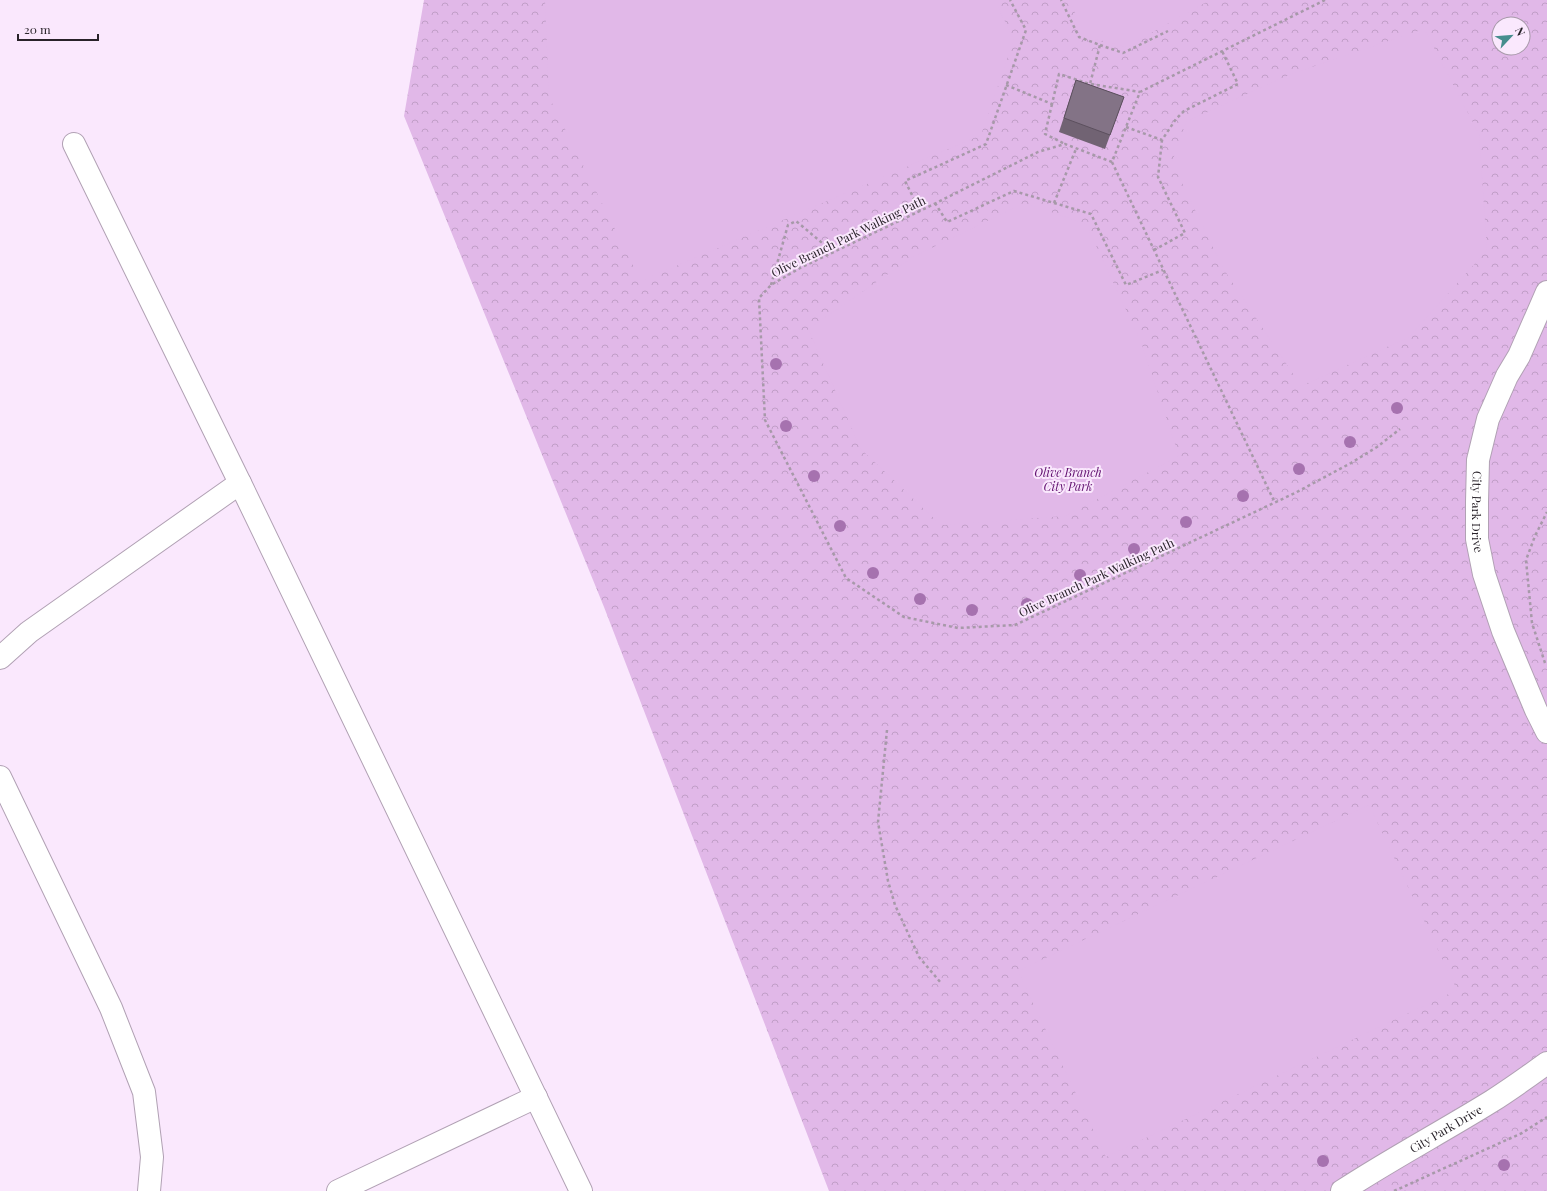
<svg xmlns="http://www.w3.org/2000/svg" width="1547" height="1191" font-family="'Playfair Display',serif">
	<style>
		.forest { fill: url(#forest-crowns); fill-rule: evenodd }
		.pitch { fill: #e1b8e8 }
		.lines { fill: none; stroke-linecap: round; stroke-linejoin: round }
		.street-casing { stroke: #b1a1b4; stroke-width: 24 }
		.path { stroke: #a799a9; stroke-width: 2.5; stroke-dasharray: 3 3; stroke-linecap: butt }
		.street { stroke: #fff; stroke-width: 22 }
		.tree { fill: #a672af }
		.wall { fill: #716373 }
		.building { fill: #837386; stroke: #5c505e }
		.labels { text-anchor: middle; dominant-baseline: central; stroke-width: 4; stroke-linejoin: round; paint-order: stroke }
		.street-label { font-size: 12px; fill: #282229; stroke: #fae8fd }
		.park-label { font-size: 12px; font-style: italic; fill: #621170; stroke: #fae8fd }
	</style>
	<defs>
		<pattern id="forest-crowns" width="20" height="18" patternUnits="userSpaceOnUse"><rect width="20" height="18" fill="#e1b8e8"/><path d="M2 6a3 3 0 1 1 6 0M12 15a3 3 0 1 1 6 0" fill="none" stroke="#c19ec7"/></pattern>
	</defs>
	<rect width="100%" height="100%" fill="#fae8fd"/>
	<!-- forest -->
	<path class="forest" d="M424 0H1547V1191H829L604 607 404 116ZM1499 24H1523V48H1499Z"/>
	<!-- pitch -->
	<g class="pitch">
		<polygon points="545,0 994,0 1014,39 981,135 641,281 549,97"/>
		<polygon points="1070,0 1210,0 1126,47 1084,36"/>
		<polygon points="1424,29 1479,134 1487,250 1409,337 1301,386 1223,268 1172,162 1186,122 1291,74"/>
		<polygon points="1024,203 1086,224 1141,342 1179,456 1065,516 941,525 861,449 808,329 913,257"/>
		<polygon points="1369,805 1457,990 1106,1157 1018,971"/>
	</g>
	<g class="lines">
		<!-- street casing -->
		<g class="street-casing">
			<g id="street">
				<polyline points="74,144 240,483"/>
				<path id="s1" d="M1547 292 1519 356 1507 376 1488 419 1478 460 1477 502V539L1484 574 1503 631 1536 710 1547 732"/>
				<polyline points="0,658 29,632 240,483 581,1191"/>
				<polyline points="0,777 111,1008 144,1092 152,1157 149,1191"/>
				<polyline points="338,1191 536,1097"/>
				<path id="s2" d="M1342 1191C1391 1159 1442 1132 1492 1101 1511 1089 1529 1076 1547 1063"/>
			</g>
		</g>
		<!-- path -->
		<g class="path">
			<polyline points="1325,0 1140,92 1112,162 1065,144 1038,152 920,211 800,268 771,285 759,298 765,420 846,578 904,617 958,628 1015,625 1295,493 1351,463 1377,447 1400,429"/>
			<polyline points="1100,45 1123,53 1168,31"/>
			<polyline points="1091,84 1140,92"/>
			<polyline points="1006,85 1052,104 1059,74 1090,84 1100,45 1079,37 1061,0"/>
			<polyline points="1052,104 1045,134 1065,144"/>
			<polyline points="1126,127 1162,140 1176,119 1184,111 1238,84 1222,51"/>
			<polyline points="1112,162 1275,503"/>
			<polyline points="935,203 947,222 1014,191 1091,214 1126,285 1163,270"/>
			<polyline points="1054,203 1076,149"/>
			<polyline points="920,211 905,181 986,144 1026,30 1010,0"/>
			<polyline points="1154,250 1185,233 1158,177 1162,140"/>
			<polyline points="771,285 788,225 796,221 833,252"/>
			<polyline points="1545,663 1532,623 1526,560 1535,536 1547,512"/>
			<polyline points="887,730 878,822 888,881 895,905 919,957 941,983"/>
			<polyline points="1394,1191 1522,1133 1547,1117"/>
		</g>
		<!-- street -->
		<use href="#street" class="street"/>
	</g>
	<!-- trees -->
	<g class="tree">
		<circle cx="776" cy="364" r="6"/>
		<circle cx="1397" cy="408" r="6"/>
		<circle cx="786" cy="426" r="6"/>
		<circle cx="1350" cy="442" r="6"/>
		<circle cx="1299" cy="469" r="6"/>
		<circle cx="814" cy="476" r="6"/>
		<circle cx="1243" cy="496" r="6"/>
		<circle cx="1186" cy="522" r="6"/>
		<circle cx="840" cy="526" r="6"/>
		<circle cx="1134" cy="549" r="6"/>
		<circle cx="873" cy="573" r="6"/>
		<circle cx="1080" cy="575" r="6"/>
		<circle cx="920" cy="599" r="6"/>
		<circle cx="1027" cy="604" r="6"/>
		<circle cx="972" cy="610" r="6"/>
		<circle cx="1323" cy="1161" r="6"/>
		<circle cx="1504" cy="1165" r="6"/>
	</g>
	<!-- wall -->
	<polygon class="wall" points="1076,80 1124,97 1105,149 1059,132"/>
	<!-- building -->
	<polygon class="building" points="1076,80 1124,97 1110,135 1064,118"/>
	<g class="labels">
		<!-- street labels -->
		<g class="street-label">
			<text transform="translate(848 236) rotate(-26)">Olive Branch Park Walking Path</text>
			<text stroke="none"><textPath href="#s1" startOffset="234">City Park Drive</textPath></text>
			<text transform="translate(1096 577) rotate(-25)">Olive Branch Park Walking Path</text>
			<text stroke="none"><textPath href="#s2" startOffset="121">City Park Drive</textPath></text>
		</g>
		<!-- park labels -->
		<g class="park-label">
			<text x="1068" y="472">Olive Branch<tspan x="1068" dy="14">City Park</tspan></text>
		</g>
	</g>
	<!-- north arrow -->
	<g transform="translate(1511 36) rotate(64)"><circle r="19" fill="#fae8fd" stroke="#a699a8"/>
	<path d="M0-3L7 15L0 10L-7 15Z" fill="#468e8e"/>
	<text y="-6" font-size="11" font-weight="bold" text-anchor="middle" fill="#282229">N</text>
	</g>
	<!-- scale -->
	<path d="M18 34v6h80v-6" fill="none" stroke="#282229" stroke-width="2"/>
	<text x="24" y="34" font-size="12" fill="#282229" stroke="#fae8fd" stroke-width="3" paint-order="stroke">20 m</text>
</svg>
